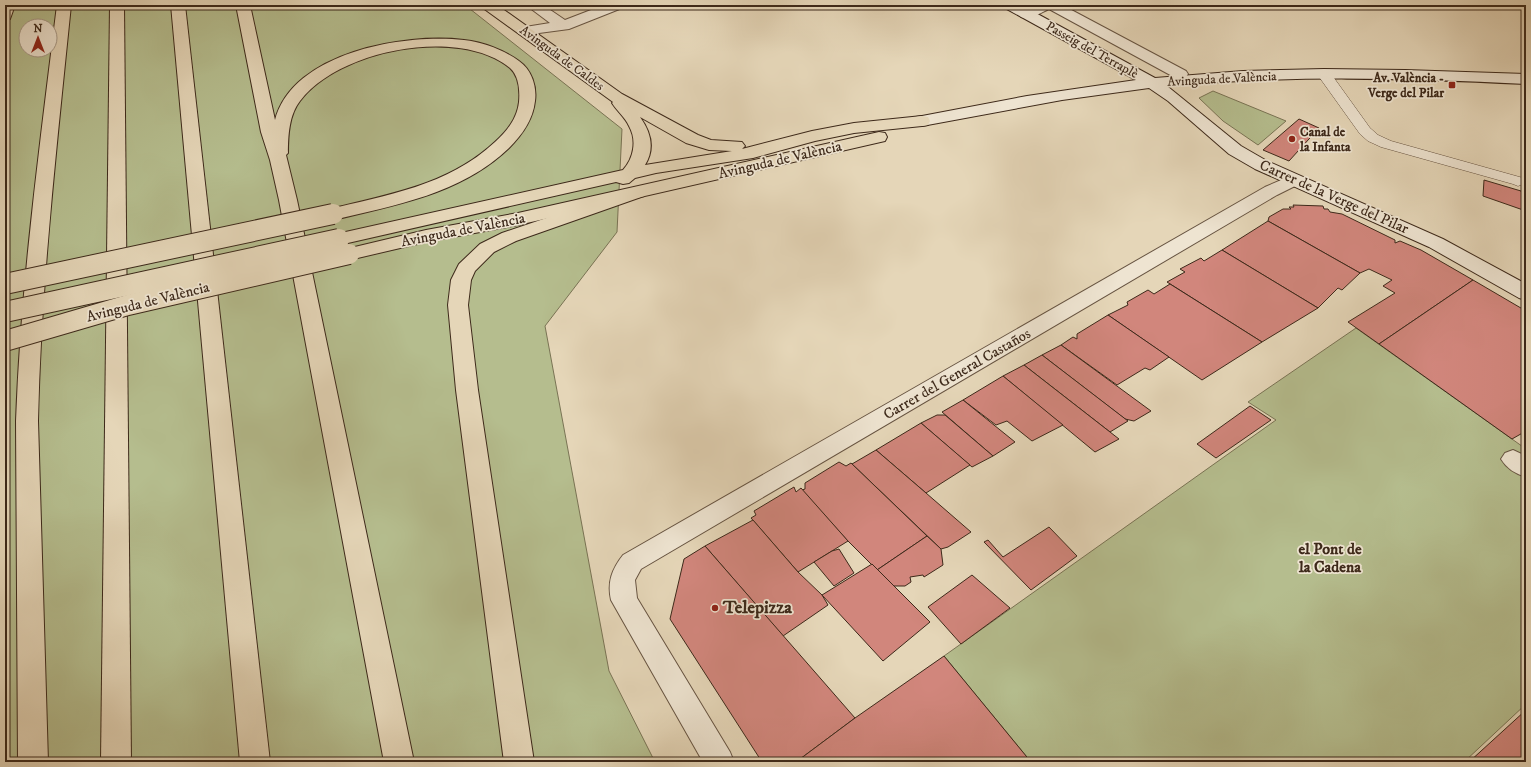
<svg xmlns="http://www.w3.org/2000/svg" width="1531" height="767" font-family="'IM FELL DW Pica',serif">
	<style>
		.green { fill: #b5bd8e; stroke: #797354; fill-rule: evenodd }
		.building { fill: #d1867c; stroke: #3d291a }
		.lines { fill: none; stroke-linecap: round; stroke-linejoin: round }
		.lane-casing { stroke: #675442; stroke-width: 1 }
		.street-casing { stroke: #675442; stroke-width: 2 }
		.secondary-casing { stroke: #3d291a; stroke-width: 2 }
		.primary-casing { stroke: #3d291a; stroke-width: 2 }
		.highway-casing { stroke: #3d291a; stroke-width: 2 }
		.lane { fill: #eee4d1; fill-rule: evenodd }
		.street { fill: #eee4d1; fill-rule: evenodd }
		.secondary { fill: #eee4d1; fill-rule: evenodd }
		.primary { fill: #e5d6b8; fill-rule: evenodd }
		.highway { fill: #e5d6b8; fill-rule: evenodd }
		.highway-bridge-casing { stroke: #3d291a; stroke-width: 22; stroke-linecap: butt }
		.highway-bridge { stroke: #e5d6b8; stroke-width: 20 }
		.poi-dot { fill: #8f2418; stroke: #eee4d1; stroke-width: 1.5 }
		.labels { text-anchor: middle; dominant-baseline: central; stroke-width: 3.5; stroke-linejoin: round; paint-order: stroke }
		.far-street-label { font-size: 13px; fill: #3d291a; stroke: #eee4d1 }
		.far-poi-label { font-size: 13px; font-weight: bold; fill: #3d291a; stroke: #eee4d1; text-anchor: end }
		.street-label { font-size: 15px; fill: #3d291a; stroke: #eee4d1 }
		.neighbourhood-label { font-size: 16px; font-weight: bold; fill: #3d291a; stroke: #eee4d1 }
		.near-poi-label { font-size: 18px; font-weight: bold; fill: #3d291a; stroke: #eee4d1; text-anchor: start }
	</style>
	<rect width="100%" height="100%" fill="#e5d6b8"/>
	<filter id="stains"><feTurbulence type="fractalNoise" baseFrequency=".005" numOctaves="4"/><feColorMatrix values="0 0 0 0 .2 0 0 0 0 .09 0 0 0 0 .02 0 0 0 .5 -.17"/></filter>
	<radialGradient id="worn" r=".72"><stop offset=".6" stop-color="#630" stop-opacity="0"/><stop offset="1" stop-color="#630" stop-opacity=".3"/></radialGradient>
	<!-- green -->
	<g class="green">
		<path d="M5 5H465L622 129 617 232 545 326 609 671 655 762H5ZM26 26H50V50H26Z"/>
		<polygon points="1213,91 1286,121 1258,145 1223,121 1199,98"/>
		<polygon points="1356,328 1526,449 1526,704 1464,762 1031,762 944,656 1276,420 1248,402"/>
	</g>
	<!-- building -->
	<g class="building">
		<polygon points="1299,119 1319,128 1289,161 1263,150"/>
		<polygon points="1484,180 1521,191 1526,200 1526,211 1483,196"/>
		<polygon points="1293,205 1323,206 1324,209 1328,209 1330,212 1342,214 1395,240 1395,243 1400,241 1421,250 1473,280 1379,344 1348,322 1395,293 1383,286 1392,280 1369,269 1360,273 1268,221 1269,217 1283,209 1291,209 1289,207 1294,207"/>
		<polygon points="1268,221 1360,273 1342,290 1338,288 1318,308 1222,250"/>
		<polygon points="1222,250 1318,308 1262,342 1167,282 1185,272 1180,269 1201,258 1204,261"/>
		<polygon points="1473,280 1526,311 1526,431 1512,439 1379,344"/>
		<polygon points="1170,284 1262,342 1202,380 1108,315 1128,305 1127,302 1148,290 1154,294"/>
		<polygon points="1108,315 1169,357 1150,370 1145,368 1117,385 1061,345 1073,337 1077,339 1077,334"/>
		<polygon points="1061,345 1151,411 1134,421 1125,419 1042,355"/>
		<polygon points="1042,355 1128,421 1110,432 1024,365"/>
		<polygon points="1024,365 1110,432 1119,439 1095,452 1003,376"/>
		<polygon points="1003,376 1063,425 1032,441 1007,421 996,425 963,400"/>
		<polygon points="963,400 1015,442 993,456 942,412"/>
		<polygon points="1250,406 1271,420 1216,458 1197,444"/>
		<polygon points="937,415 945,415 993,456 972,467 921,423"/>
		<polygon points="921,423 970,465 926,493 876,450"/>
		<polygon points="876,450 926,493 971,532 948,547 941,549 852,464"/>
		<polygon points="839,462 846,466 851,463 927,536 877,570 846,539 802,490 805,489 805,483"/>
		<polygon points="794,487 796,492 801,488 848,541 798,572 751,518 756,515 754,511"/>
		<polygon points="753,520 798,572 822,595 828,605 783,636 705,546"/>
		<polygon points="1049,527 1077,556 1031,590 984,542 988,540 1003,557"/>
		<polygon points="927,536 941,549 943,565 924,577 923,575 910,577 911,582 905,586 894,586 877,570"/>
		<polygon points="705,546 855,718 796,762 762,762 670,619 684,559"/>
		<polygon points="839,549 854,573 834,586 814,562 832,551"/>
		<polygon points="872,564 930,622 883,661 822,595"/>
		<polygon points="972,575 1010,608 961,644 928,607"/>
		<polygon points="944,656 1031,762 796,762 855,718"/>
		<polygon points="1526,710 1526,762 1469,762"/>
	</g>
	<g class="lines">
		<!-- lane casing -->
		<g class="lane-casing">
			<g id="lane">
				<path d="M1266 5H1292L1290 8C1283 9 1275 9 1268 8Z"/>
				<polygon points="1324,70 1329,71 1370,128 1378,135 1391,141 1523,178 1526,181 1523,184 1518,186 1513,184 1381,147 1368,141 1360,134 1317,74 1319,71"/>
			</g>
		</g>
		<!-- street casing -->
		<g class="street-casing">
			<g id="street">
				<polygon points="526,5 543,5 565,20 604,5 624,5 622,8 569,29 524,35 519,34 517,31 519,28 550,23"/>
				<path d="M1033 5H1062L1186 71 1188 74 1186 77 1180 79 1174 77 1049 9C1040 13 1031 20 1021 17L1019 14 1021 11Z"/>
				<path d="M1293 175 1299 176 1302 180 1299 184 1277 195 641 569 635 580 637 598 730 752 734 762H703L611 600C607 582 612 569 623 555L1265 187Z"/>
				<path d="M1513 450 1526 456V477C1516 474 1507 469 1501 459L1505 453Z"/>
			</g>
		</g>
		<!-- secondary casing -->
		<g class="secondary-casing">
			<path id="secondary" d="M1003 5H1021L1155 78 1243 71 1324 69 1405 70 1526 74V84C1406 78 1287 75 1167 86L1241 146 1267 161 1443 239 1526 284V300L1519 298 1429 247 1255 169 1229 154 1168 101 1149 88 1062 100 922 126 916 125 914 121 916 117 922 116 1027 96 1136 80 1005 8Z"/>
		</g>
		<!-- primary casing -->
		<g class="primary-casing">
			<g id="primary">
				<polygon points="5,5 15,5 10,19 5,20"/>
				<path d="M481 5H497L622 94 698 135 711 140 742 142 745 146 742 149 812 131 854 123 922 116 928 117 930 121 928 125 922 126 854 133 815 141 753 158 656 173 635 178 629 183 623 184 616 182 339 245 332 243 329 239 332 235 623 170C634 158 637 140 629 126 625 117 617 111 612 103L613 102 483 8ZM640 117 686 143 709 150 732 151 645 165C655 149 651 132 640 117Z"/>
				<polygon points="879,132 885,133 887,137 885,141 518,225 426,242 349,260 342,258 339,254 342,250 426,230 518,213"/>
			</g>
		</g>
		<!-- highway casing -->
		<g class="highway-casing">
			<g id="highway">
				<path d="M57 5H71C57 144 41 282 38 421L48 762H18L16 421C21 281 40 144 57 5Z"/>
				<polygon points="110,5 124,5 131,762 101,762"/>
				<polygon points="171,5 185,5 270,762 240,762"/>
				<path d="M236 5H250L275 120C293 52 404 33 464 40 483 42 504 50 519 61 532 70 537 87 535 101 533 120 522 135 509 148 461 194 396 205 333 220L326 218 324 214 326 210C386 195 448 186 495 142 507 131 517 119 519 102 520 91 519 76 510 68 459 26 338 50 300 101 289 115 288 136 288 153L286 155 297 200 414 762H384L279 200 270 160 261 132Z"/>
				<polygon points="638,187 644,188 647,192 644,196 516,241 494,252 475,271 471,280 468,305 478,390 534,762 504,762 456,390 448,305 451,280 459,264 480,244 502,233"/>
			</g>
		</g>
		<!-- lane -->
		<use href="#lane" class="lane"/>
		<!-- street -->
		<use href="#street" class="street"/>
		<!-- secondary -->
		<use href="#secondary" class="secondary"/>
		<!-- primary -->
		<use href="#primary" class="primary"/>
		<!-- highway -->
		<use href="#highway" class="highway"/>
		<!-- highway-bridge casing -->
		<g class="highway-bridge-casing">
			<g id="highway-bridge">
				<polyline points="5,284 333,214"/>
				<polyline points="5,312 339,239"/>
				<polyline points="5,341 128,305 349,254"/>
			</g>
		</g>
		<!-- highway-bridge -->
		<use href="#highway-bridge" class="highway-bridge"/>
	</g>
	<!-- markers -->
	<g class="poi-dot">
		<rect x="1448" y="81" width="8" height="8" rx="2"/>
		<circle cx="1292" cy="139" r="4"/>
		<circle cx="715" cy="608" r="4"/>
	</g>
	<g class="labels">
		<!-- far-street labels -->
		<g class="far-street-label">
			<text transform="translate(1092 50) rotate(29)">Passeig del Terraplè</text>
			<text transform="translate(562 58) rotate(36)">Avinguda de Caldes</text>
			<text transform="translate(1222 79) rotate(-3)">Avinguda de València</text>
		</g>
		<!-- far-poi labels -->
		<g class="far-poi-label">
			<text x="1444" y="78">Av. València -<tspan x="1444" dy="15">Verge del Pilar</tspan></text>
			<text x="1300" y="132" text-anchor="start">Canal de<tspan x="1300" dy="15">la Infanta</tspan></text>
		</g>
		<!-- street labels -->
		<g class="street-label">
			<text transform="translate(780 160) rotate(-13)">Avinguda de València</text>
			<text transform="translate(1334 197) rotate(24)">Carrer de la Verge del Pilar</text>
			<text transform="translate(463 230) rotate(-11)">Avinguda de València</text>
			<text transform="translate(148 302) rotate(-14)">Avinguda de València</text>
			<text transform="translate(957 374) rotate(-30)">Carrer del General Castaños</text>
		</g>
		<!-- neighbourhood labels -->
		<g class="neighbourhood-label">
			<text x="1330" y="549">el Pont de<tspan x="1330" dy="18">la Cadena</tspan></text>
		</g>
		<!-- near-poi labels -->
		<g class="near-poi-label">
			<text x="723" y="608">Telepizza</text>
		</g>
	</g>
	<!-- margin -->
	<rect width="1531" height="767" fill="none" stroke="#e5d6b8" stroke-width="20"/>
	<rect x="6" y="6" width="1519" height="755" fill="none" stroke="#3d291a" stroke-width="2"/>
	<rect x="10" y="10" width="1511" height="747" fill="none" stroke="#3d291a"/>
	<!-- north arrow -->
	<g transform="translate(38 38)"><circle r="19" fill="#eee4d1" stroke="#a79988"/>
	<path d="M0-3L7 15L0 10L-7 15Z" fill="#8f2418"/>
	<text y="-6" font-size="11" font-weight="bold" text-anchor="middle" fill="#3d291a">N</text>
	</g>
	<rect width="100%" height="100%" filter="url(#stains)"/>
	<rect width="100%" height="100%" fill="url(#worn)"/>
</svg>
